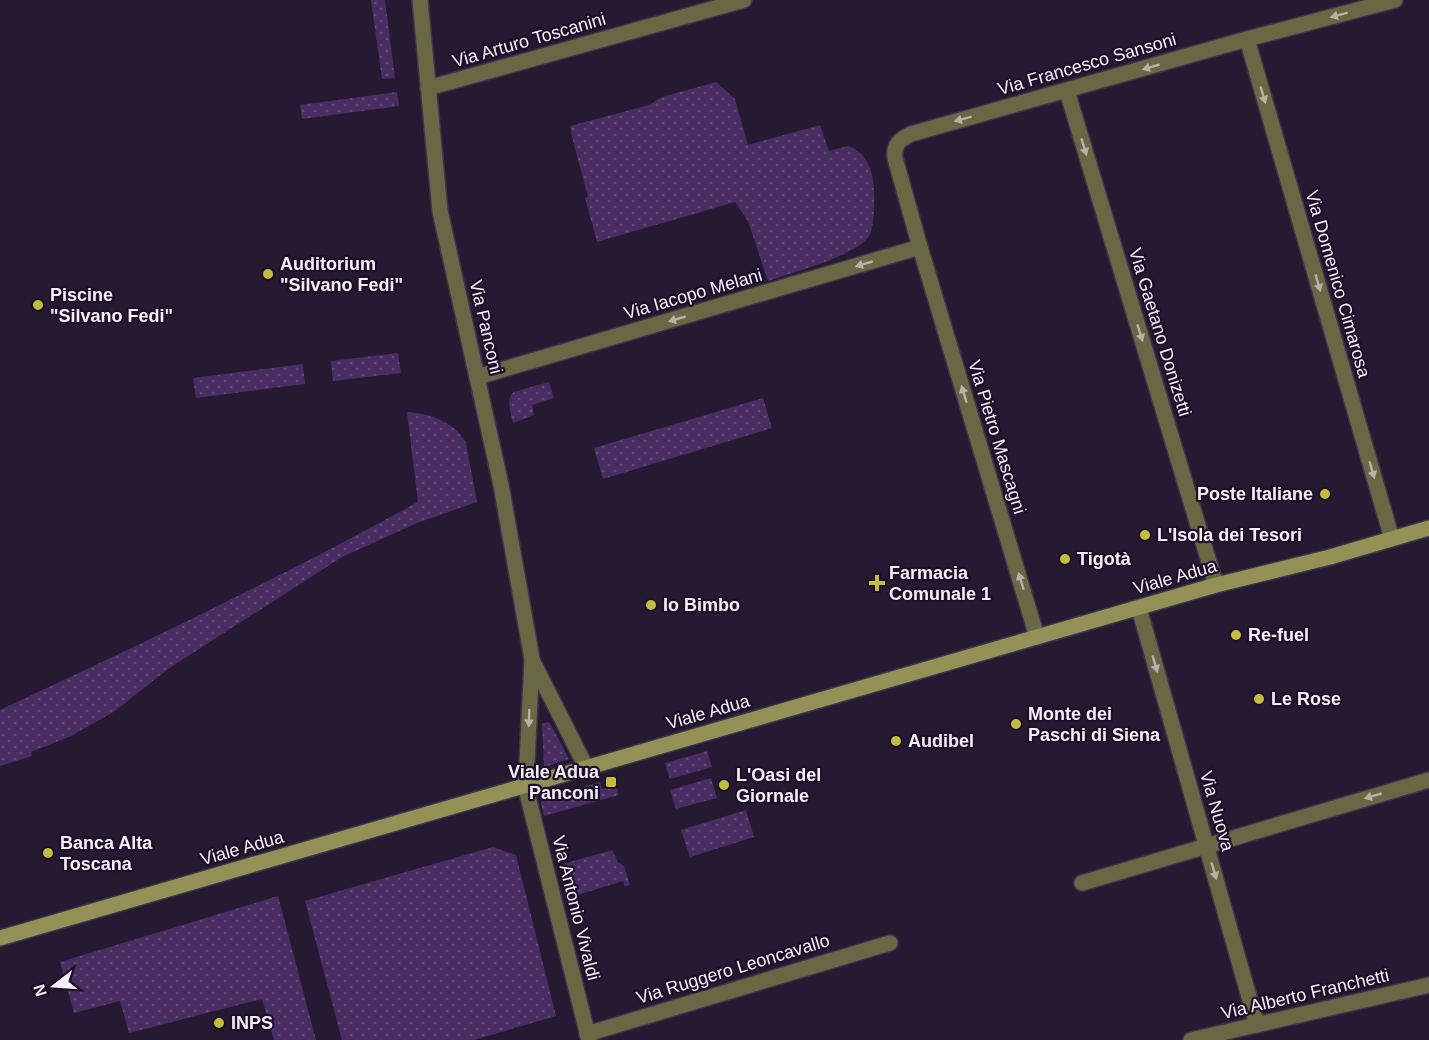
<svg xmlns="http://www.w3.org/2000/svg" width="1429" height="1040" font-family="Arial,sans-serif">
	<style>
		.grass { fill: url(#grass-dots) }
		.lines { fill: none; stroke-linecap: round; stroke-linejoin: round }
		.street-casing { stroke: #3f344b; stroke-width: 18 }
		.secondary-casing { stroke: #3f344b; stroke-width: 18 }
		.street { stroke: #696844; stroke-width: 15 }
		.secondary { stroke: #939156; stroke-width: 15 }
		.oneway { fill: #b6b2a9 }
		.poi-dot { fill: #c3bd3e; stroke: #1d1129; stroke-width: 2 }
		.labels { text-anchor: middle; dominant-baseline: central; stroke-width: 4.5; stroke-linejoin: round; paint-order: stroke }
		.street-label { font-size: 18px; fill: #f5effc; stroke: #1d1129 }
		.poi-label { font-size: 18px; font-weight: bold; fill: #f5effc; stroke: #1d1129; text-anchor: start }
	</style>
	<defs>
		<pattern id="grass-dots" width="8" height="8" patternUnits="userSpaceOnUse" patternTransform="scale(1.5)"><rect width="8" height="8" fill="#492d62"/><path d="M2 2h.1M6 6h.1" fill="none" stroke="#644c79" stroke-width="1.8" stroke-linecap="round"/></pattern>
	</defs>
	<rect width="100%" height="100%" fill="#261a33"/>
	<!-- grass -->
	<g class="grass">
		<polygon points="371,0 385,0 395,78 382,79"/>
		<path d="M716 82 735 99 748 145 820 125 829 151 848 146C864 152 871 165 873 181 875 193 875 226 869 236 856 256 791 273 768 281L748 221 735 202 597 242 585 198 588 197 574 145 570 126 649 105 662 97Z"/>
		<polygon points="397,92 399,106 302,119 300,105"/>
		<polygon points="398,353 401,373 333,381 331,361"/>
		<polygon points="303,364 305,384 196,398 193,378"/>
		<path d="M549 382 554 398 532 405 534 415 513 423C511 413 505 399 514 392Z"/>
		<polygon points="763,398 772,428 603,479 594,448"/>
		<path d="M407 412C429 413 455 422 466 443L477 502 417 523 342 557 168 669 115 711 71 736 31 752 32 756 0 766V710C141 644 282 577 418 502Z"/>
		<polygon points="547,722 550,723 569,759 544,767 542,724"/>
		<polygon points="707,751 712,767 670,779 665,763"/>
		<polygon points="711,778 717,798 676,809 670,790"/>
		<polygon points="600,782 602,789 616,785 619,795 544,816 541,803 543,798"/>
		<polygon points="746,810 754,837 690,857 681,830"/>
		<polygon points="493,847 516,855 556,1016 474,1040 342,1040 305,901"/>
		<polygon points="612,850 618,862 624,866 630,885 625,886 623,881 571,897 563,864"/>
		<polygon points="278,896 316,1040 274,1040 262,999 129,1033 120,1001 74,1013 60,962"/>
	</g>
	<g class="lines">
		<!-- street casing -->
		<g class="street-casing">
			<g id="street">
				<polyline points="420,0 440,211 501,485 532,659 527,763 525,785 589,1040"/>
				<polyline points="1247,39 1392,539"/>
				<polyline points="428,88 744,0"/>
				<polyline points="1067,91 1216,585"/>
				<polyline points="477,377 920,247"/>
				<polyline points="1139,608 1257,1025"/>
				<path d="M1037 637 920 247 895 158C893 145 900 139 911 134L1247 39 1395 0"/>
				<polyline points="532,660 586,767"/>
				<polyline points="1082,883 1429,780"/>
				<polyline points="587,1034 890,943"/>
				<polyline points="1191,1040 1429,985"/>
			</g>
		</g>
		<!-- secondary casing -->
		<g class="secondary-casing">
			<polyline id="secondary" points="0,938 1216,585 1330,557 1429,528"/>
		</g>
		<!-- street -->
		<use href="#street" class="street"/>
		<!-- secondary -->
		<use href="#secondary" class="secondary"/>
	</g>
	<!-- one-way arrows -->
	<defs><path id="oneway-solid" d="M-6-.8H1V-3.2L6.5 0L1 3.2V.8H-6Z" transform="scale(1.5)"/></defs>
	<g class="oneway">
		<use href="#oneway-solid" transform="translate(1339 15) rotate(165)"/>
		<use href="#oneway-solid" transform="translate(1151 67) rotate(164)"/>
		<use href="#oneway-solid" transform="translate(1263 95) rotate(74)"/>
		<use href="#oneway-solid" transform="translate(963 119) rotate(165)"/>
		<use href="#oneway-solid" transform="translate(1084 147) rotate(73)"/>
		<use href="#oneway-solid" transform="translate(864 264) rotate(164)"/>
		<use href="#oneway-solid" transform="translate(1318 283) rotate(74)"/>
		<use href="#oneway-solid" transform="translate(677 319) rotate(164)"/>
		<use href="#oneway-solid" transform="translate(1140 333) rotate(73)"/>
		<use href="#oneway-solid" transform="translate(964 394) rotate(-107)"/>
		<use href="#oneway-solid" transform="translate(1372 470) rotate(74)"/>
		<use href="#oneway-solid" transform="translate(1021 581) rotate(-107)"/>
		<use href="#oneway-solid" transform="translate(1155 664) rotate(74)"/>
		<use href="#oneway-solid" transform="translate(529 718) rotate(92)"/>
		<use href="#oneway-solid" transform="translate(1373 796) rotate(164)"/>
		<use href="#oneway-solid" transform="translate(1214 871) rotate(74)"/>
	</g>
	<!-- markers -->
	<g class="poi-dot">
		<circle cx="268" cy="274" r="6"/>
		<circle cx="38" cy="305" r="6"/>
		<circle cx="1325" cy="494" r="6"/>
		<circle cx="1145" cy="535" r="6"/>
		<circle cx="1065" cy="559" r="6"/>
		<path d="M874 574h6v6h6v6h-6v6h-6v-6h-6v-6h6z"/>
		<circle cx="651" cy="605" r="6"/>
		<circle cx="1236" cy="635" r="6"/>
		<circle cx="1259" cy="699" r="6"/>
		<circle cx="1016" cy="724" r="6"/>
		<circle cx="896" cy="741" r="6"/>
		<rect x="605" y="776" width="12" height="12" rx="3"/>
		<circle cx="724" cy="785" r="6"/>
		<circle cx="48" cy="853" r="6"/>
		<circle cx="219" cy="1023" r="6"/>
	</g>
	<g class="labels">
		<!-- street labels -->
		<g class="street-label">
			<text transform="translate(529 40) rotate(-16)">Via Arturo Toscanini</text>
			<text transform="translate(1087 64) rotate(-16)">Via Francesco Sansoni</text>
			<text transform="translate(1338 284) rotate(74)">Via Domenico Cimarosa</text>
			<text transform="translate(693 294) rotate(-16)">Via Iacopo Melani</text>
			<text transform="translate(486 327) rotate(77)">Via Panconi</text>
			<text transform="translate(1160 332) rotate(73)">Via Gaetano Donizetti</text>
			<text transform="translate(997 437) rotate(73)">Via Pietro Mascagni</text>
			<text transform="translate(1175 577) rotate(-16)">Viale Adua</text>
			<text transform="translate(708 712) rotate(-16)">Viale Adua</text>
			<text transform="translate(1217 811) rotate(74)">Via Nuova</text>
			<text transform="translate(242 848) rotate(-16)">Viale Adua</text>
			<text transform="translate(576 908) rotate(76)">Via Antonio Vivaldi</text>
			<text transform="translate(733 969) rotate(-17)">Via Ruggero Leoncavallo</text>
			<text transform="translate(1305 994) rotate(-13)">Via Alberto Franchetti</text>
		</g>
		<!-- poi labels -->
		<g class="poi-label">
			<text x="280" y="264">Auditorium<tspan x="280" dy="21">"Silvano Fedi"</tspan></text>
			<text x="50" y="295">Piscine<tspan x="50" dy="21">"Silvano Fedi"</tspan></text>
			<text x="1313" y="494" text-anchor="end">Poste Italiane</text>
			<text x="1157" y="535">L'Isola dei Tesori</text>
			<text x="1077" y="559">Tigotà</text>
			<text x="889" y="573">Farmacia<tspan x="889" dy="21">Comunale 1</tspan></text>
			<text x="663" y="605">Io Bimbo</text>
			<text x="1248" y="635">Re-fuel</text>
			<text x="1271" y="699">Le Rose</text>
			<text x="1028" y="714">Monte dei<tspan x="1028" dy="21">Paschi di Siena</tspan></text>
			<text x="908" y="741">Audibel</text>
			<text x="599" y="772" text-anchor="end">Viale Adua<tspan x="599" dy="21">Panconi</tspan></text>
			<text x="736" y="775">L'Oasi del<tspan x="736" dy="21">Giornale</tspan></text>
			<text x="60" y="843">Banca Alta<tspan x="60" dy="21">Toscana</tspan></text>
			<text x="231" y="1023">INPS</text>
		</g>
	</g>
	<!-- north arrow -->
	<g transform="translate(54 986) rotate(253)" stroke="#1d1129" stroke-width="4.5" paint-order="stroke">
	<path d="M0-4.5L10 22L0 15L-10 22Z" fill="#f5effc"/>
	<text y="-9" font-size="16" font-weight="bold" text-anchor="middle" fill="#f5effc">N</text>
	</g>
</svg>
